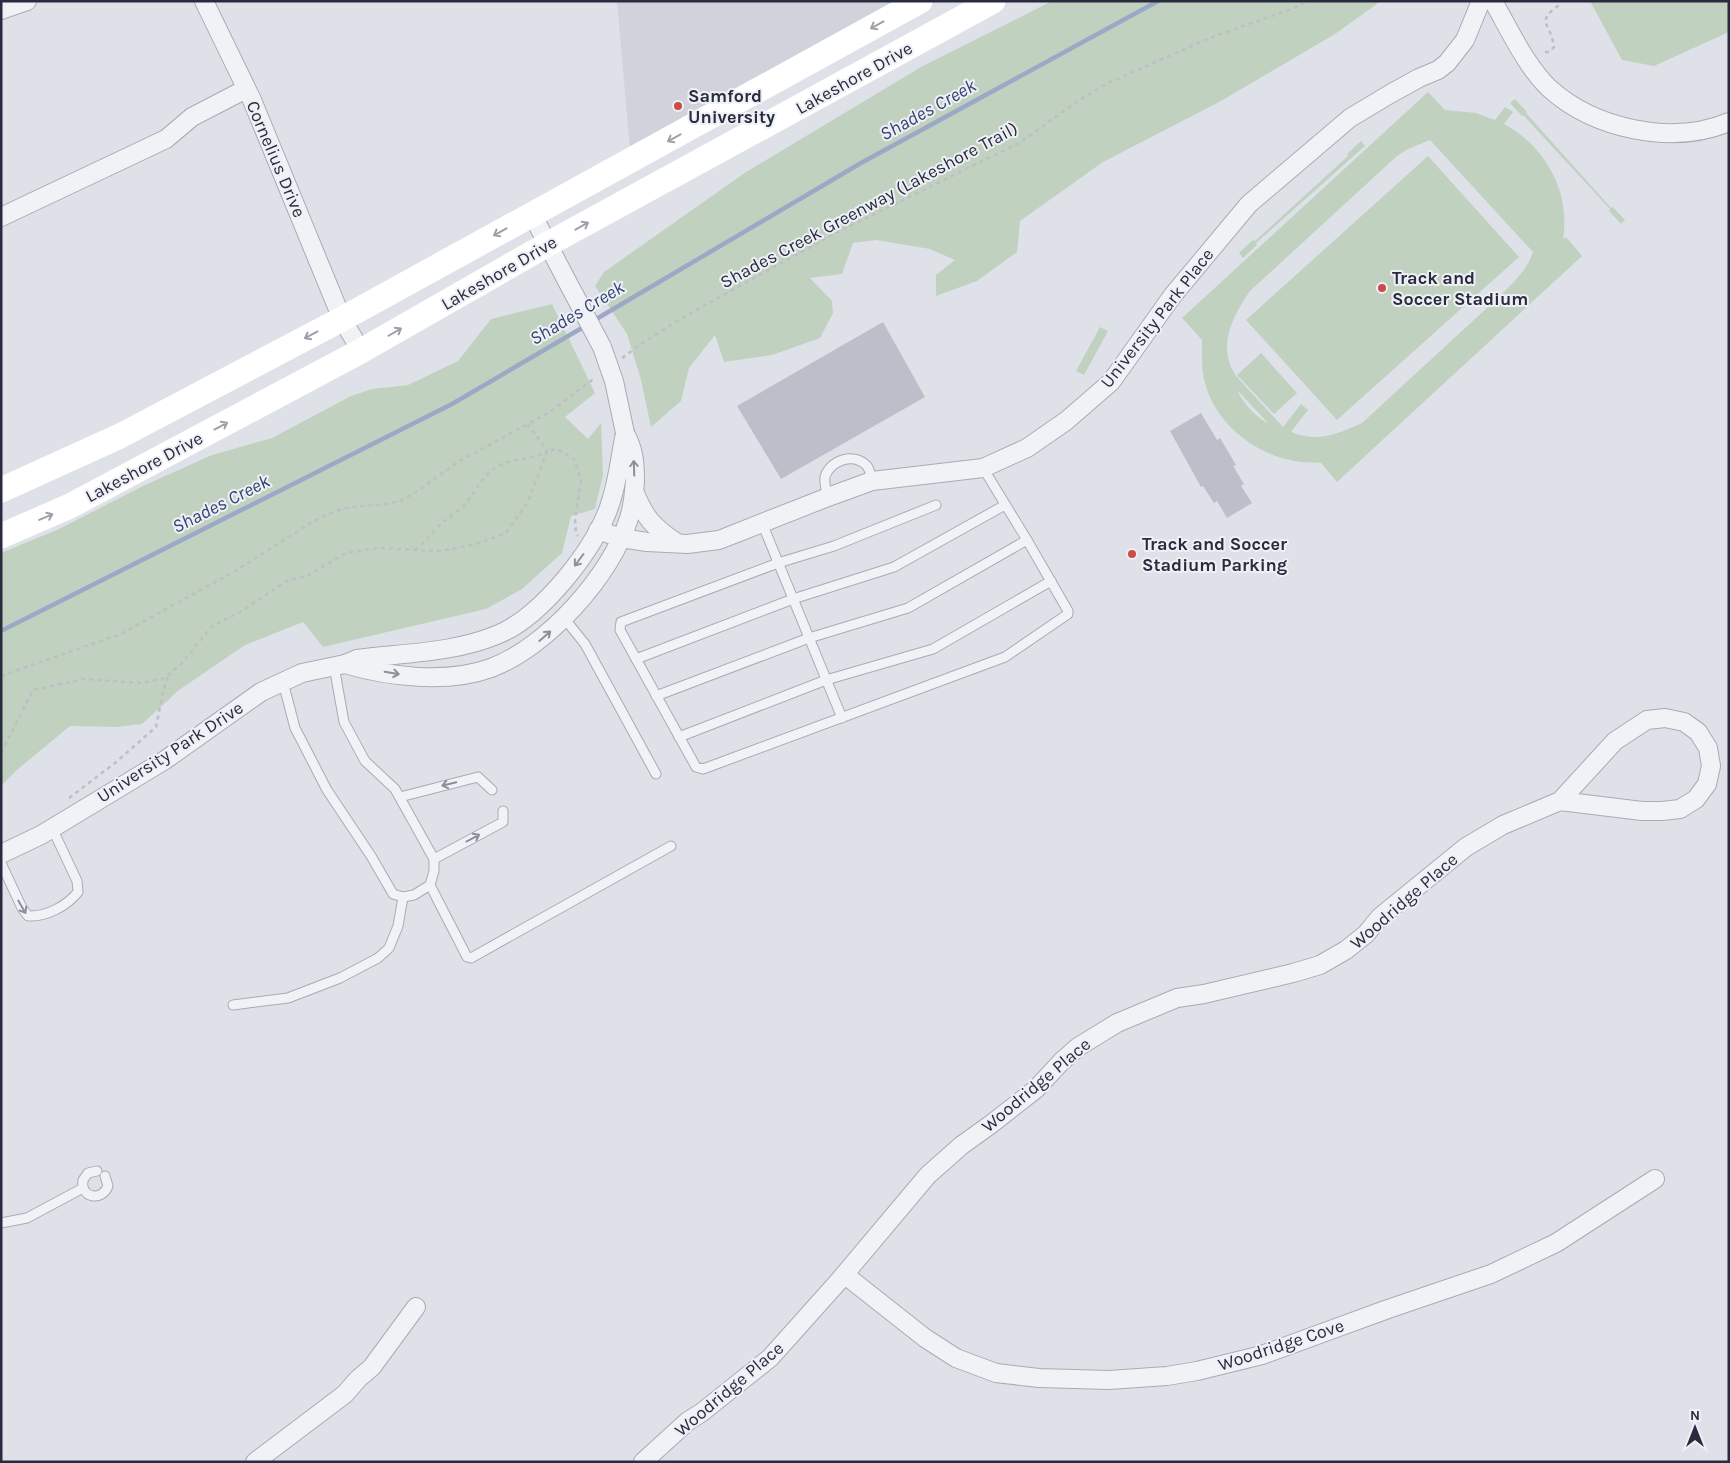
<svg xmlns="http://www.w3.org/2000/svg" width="1730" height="1463" font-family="Karla,sans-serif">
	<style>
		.built { fill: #d1d3dc }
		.green { fill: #c1d1c0; fill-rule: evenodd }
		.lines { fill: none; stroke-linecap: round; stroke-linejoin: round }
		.stream { stroke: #9ba8c6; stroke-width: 4.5 }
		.building { fill: #bcbfca }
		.lane-casing { stroke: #a8abb5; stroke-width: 11 }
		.street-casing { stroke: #a8abb5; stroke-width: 20 }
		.path { stroke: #bdbfc6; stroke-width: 2.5; stroke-dasharray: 4 4; stroke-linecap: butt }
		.lane { stroke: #f1f2f6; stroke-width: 9 }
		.street { stroke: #f1f2f6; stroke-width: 18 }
		.secondary { stroke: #fff; stroke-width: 25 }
		.street-bridge-casing { stroke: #a8abb5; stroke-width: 20; stroke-linecap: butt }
		.street-bridge { stroke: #f1f2f6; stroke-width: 18 }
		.oneway { stroke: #9ea0a8 }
		.oneway2 { stroke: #8c8f9a }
		.poi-dot { fill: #c94c48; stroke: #eef0f5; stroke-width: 2 }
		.labels { text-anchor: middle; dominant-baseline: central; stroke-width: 4; stroke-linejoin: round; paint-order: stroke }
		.street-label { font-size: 18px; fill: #282c3e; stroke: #eef0f5 }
		.poi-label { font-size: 18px; font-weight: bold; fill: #282c3e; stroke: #eef0f5; text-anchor: start }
		.water-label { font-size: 19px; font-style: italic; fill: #344470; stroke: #eef0f5 }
	</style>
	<rect width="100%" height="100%" fill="#dfe1e8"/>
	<!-- built -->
	<polygon class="built" points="617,1 920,1 631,161"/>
	<!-- green -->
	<g class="green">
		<polygon points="1052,1 1381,1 1335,34 1221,101 1103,162 1020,221 1017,252 977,281 936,296 936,275 955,260 930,249 876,240 853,243 842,274 810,278 832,301 833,313 820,338 772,355 724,362 715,335 689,368 681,401 651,427 641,380 627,334 595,286 604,272 746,172 921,67"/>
		<polygon points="1590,1 1729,1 1729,32 1654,66 1622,60"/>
		<path d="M1428 92 1445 110 1476 113 1495 120 1505 107 1513 112 1504 124C1545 146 1571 192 1563 239L1566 237 1582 256 1337 482 1321 463C1311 462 1300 463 1290 460 1252 452 1215 422 1205 383 1201 369 1202 355 1202 340L1182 318ZM1430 140 1533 252C1527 270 1514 282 1501 295L1362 423C1337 434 1318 443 1291 432L1308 410 1301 404 1283 427 1237 377C1216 348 1232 317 1250 291L1397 156 1408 149ZM1237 390 1267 422V423C1254 415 1243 403 1237 390Z"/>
		<polygon points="1515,99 1527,112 1526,113 1611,208 1613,207 1625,220 1621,224 1609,211 1610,209 1523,115 1522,116 1510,103"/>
		<polygon points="1361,141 1365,146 1256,243 1257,245 1243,258 1239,253 1253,240 1255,241 1348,156 1347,154"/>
		<polygon points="1428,156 1519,257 1337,420 1246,320"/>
		<polygon points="552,304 595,393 565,417 588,439 601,423 603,475 595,509 571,516 562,553 522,589 486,609 323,647 303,622 245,645 179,690 142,724 116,727 70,726 18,769 1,786 1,553 59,529 143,486 212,455 272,438 351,396 372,389 408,385 458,361 491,319"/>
		<polygon points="1100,327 1108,331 1084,375 1076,371"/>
		<polygon points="1261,353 1297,393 1274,414 1237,375"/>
	</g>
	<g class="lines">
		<!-- stream -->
		<g class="stream">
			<polyline points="593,321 861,163 1158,1"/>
			<polyline points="1,631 452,404 587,325"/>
		</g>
	</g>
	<!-- building -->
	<g class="building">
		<polygon points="883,322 925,397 781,479 737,406"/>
		<polygon points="1201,413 1217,440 1220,438 1236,465 1233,466 1244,484 1241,486 1252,503 1227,518 1217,501 1214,503 1203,486 1201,487 1170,431"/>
	</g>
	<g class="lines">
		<!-- lane casing -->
		<g class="lane-casing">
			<g id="lane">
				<path d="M828 497C826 490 824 484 825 477 830 460 854 452 867 466 870 470 871 476 872 481"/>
				<polyline points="936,505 834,546 778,563 621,622 620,630 696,767 703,769 1005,657 1068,614 1068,611 1027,540 983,468"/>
				<polyline points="762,523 842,718"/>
				<polyline points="564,618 585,644 656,774"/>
				<polyline points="636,659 793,599 894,567 1005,505"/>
				<polyline points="283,682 295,728 327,790 371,856 393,894 403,897 414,895 430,885 434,871 434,859 395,789 365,761 344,722 334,666"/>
				<polyline points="656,696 809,638 908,608 1027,540"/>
				<polyline points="679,737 826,680 933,649 1051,581"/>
				<polyline points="400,797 478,777 492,790"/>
				<polyline points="434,859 503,822 503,811"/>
				<path d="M1 863 22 908 28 916C46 917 67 906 78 892L77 881 52 828"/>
				<polyline points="430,885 467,957 471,958 671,846"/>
				<polyline points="233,1005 288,998 340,978 378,958 389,948 398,926 403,897"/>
				<path d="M97 1171 88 1173 83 1180C80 1198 102 1202 108 1186L105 1176"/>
				<polyline points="1,1223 27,1218 83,1188"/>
			</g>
		</g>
		<!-- street casing -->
		<g class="street-casing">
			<g id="street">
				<polyline points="204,1 252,100 342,319 361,351"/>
				<path d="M1493 1C1509 29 1526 66 1549 88 1594 129 1672 146 1729 122"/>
				<polyline points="1,10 27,1"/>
				<polyline points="532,214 567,281"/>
				<polyline points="1,217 166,139 192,117 246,89"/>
				<path d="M634 491C645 518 653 527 677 543"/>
				<polyline points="598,530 621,538 647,542 687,544 719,540 828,497 872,481 983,468 1027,448 1066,421 1111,382 1173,295 1249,204 1350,118 1390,94 1419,78 1438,70 1447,63 1465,40 1481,1"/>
				<path d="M345 664C389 677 447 684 491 668 547 647 612 575 629 518 633 506 634 494 635 481 635 462 634 450 625 433"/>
				<path d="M1 854 41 835 165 760 261 692 302 673 345 664 357 659C404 653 455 653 499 634 541 617 597 547 610 504 618 481 620 457 625 433"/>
				<polyline points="845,1275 925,1338 956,1358 996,1373 1039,1378 1109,1380 1167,1376 1197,1371 1262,1355 1388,1309 1491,1274 1556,1243 1655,1179"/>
				<polyline points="255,1462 345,1394 358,1379 372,1367 416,1307"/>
				<polyline points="643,1462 688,1421 701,1413 770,1358 838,1282 928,1175 962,1145 990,1125 1036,1089 1062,1061 1078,1047 1117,1023 1177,998 1204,994 1293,973 1320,965 1346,950 1366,934 1380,917 1466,847 1503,825 1560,801 1615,741 1647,720 1665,718 1684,722 1698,732 1708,748 1711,766 1707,784 1696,799 1680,809 1662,811 1642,811 1560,801"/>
			</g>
		</g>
		<!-- path -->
		<g class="path">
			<polyline points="1545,52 1549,52 1554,47 1552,37 1545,21 1548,14 1559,5 1560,1"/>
			<polyline points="622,358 641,344 682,318 830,236 1019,143 1078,101 1106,84 1207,39 1294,8 1308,1"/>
			<path d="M415 550C426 542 433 531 442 523 450 516 459 511 466 503 475 492 481 479 492 470 507 458 530 461 547 451L546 449 528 425"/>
			<polyline points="1,676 121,634 235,571 314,521 331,513 345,508 386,504 400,501 419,490 458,462 548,413 595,378"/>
			<polyline points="1,753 33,690 84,679 141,683 165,678 182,663 212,626 240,612 288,580 305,577 346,553 378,548 441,551 476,544 506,533 528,502 547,451 557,449 574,459 581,480 575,519 576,534 578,536"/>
			<polyline points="69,798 115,763 156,727 163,691 168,677"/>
		</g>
		<!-- lane -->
		<use href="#lane" class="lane"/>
		<!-- street -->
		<use href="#street" class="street"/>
		<!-- secondary -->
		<g class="secondary">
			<polyline points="1,490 120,436 342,319 920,1"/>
			<polyline points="1,536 70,506 361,351 548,244 993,1"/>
		</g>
		<!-- street-bridge casing -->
		<g class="street-bridge-casing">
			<polyline id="street-bridge" points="567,281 602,347 614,381 625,433"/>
		</g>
		<!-- street-bridge -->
		<use href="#street-bridge" class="street-bridge"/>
	</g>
	<!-- one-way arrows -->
	<defs><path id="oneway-shaft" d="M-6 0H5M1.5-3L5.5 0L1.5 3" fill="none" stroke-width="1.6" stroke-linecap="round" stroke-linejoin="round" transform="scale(1.25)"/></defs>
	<g class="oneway">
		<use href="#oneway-shaft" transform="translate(877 25) rotate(151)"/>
		<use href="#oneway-shaft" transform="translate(674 138) rotate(151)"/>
		<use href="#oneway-shaft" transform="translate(582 226) rotate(-29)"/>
		<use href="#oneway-shaft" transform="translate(500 232) rotate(151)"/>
		<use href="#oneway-shaft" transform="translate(395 332) rotate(-30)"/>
		<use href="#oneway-shaft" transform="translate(311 335) rotate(152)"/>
		<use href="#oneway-shaft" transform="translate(221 426) rotate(-28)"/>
		<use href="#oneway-shaft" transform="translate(46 517) rotate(-23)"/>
	</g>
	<g class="oneway2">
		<use href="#oneway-shaft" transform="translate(634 468) rotate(-92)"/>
		<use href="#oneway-shaft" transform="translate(579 560) rotate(127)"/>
		<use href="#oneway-shaft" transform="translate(545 636) rotate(-41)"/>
		<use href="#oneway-shaft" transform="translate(392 673) rotate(9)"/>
		<use href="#oneway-shaft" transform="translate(449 784) rotate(166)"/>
		<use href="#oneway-shaft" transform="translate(473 838) rotate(-28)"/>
		<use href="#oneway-shaft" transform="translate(22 907) rotate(60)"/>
	</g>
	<!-- markers -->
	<g class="poi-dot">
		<circle cx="678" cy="106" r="5"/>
		<circle cx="1382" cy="288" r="5"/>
		<circle cx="1132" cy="554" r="5"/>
	</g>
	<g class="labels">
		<!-- street labels -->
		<g class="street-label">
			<text transform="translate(854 78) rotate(-29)">Lakeshore Drive</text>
			<text transform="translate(276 159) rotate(67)">Cornelius Drive</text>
			<text transform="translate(869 205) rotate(-28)">Shades Creek Greenway (Lakeshore Trail)</text>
			<text transform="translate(499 273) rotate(-30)">Lakeshore Drive</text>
			<text transform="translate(1157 318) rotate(-52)">University Park Place</text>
			<text transform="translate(144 467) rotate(-28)">Lakeshore Drive</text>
			<text transform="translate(170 752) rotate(-33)">University Park Drive</text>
			<text transform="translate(1404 901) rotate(-41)">Woodridge Place</text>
			<text transform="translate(1036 1085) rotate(-40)">Woodridge Place</text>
			<text transform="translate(1281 1345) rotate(-18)">Woodridge Cove</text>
			<text transform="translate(729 1389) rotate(-40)">Woodridge Place</text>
		</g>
		<!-- poi labels -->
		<g class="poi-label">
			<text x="688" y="96">Samford<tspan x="688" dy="21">University</tspan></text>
			<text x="1392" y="278">Track and<tspan x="1392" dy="21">Soccer Stadium</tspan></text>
			<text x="1142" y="544">Track and Soccer<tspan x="1142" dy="21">Stadium Parking</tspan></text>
		</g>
		<!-- water labels -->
		<g class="water-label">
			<text transform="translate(928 110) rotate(-29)">Shades Creek</text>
			<text transform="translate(577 313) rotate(-31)">Shades Creek</text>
			<text transform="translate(221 504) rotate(-27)">Shades Creek</text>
		</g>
	</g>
	<!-- border -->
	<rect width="1730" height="1463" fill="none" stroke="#282c3e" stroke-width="5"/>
	<!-- north arrow -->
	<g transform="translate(1695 1428)" stroke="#eef0f5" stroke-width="4" paint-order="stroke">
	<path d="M0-4L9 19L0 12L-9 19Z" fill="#282c3e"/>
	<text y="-8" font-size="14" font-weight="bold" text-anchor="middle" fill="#282c3e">N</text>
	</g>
</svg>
